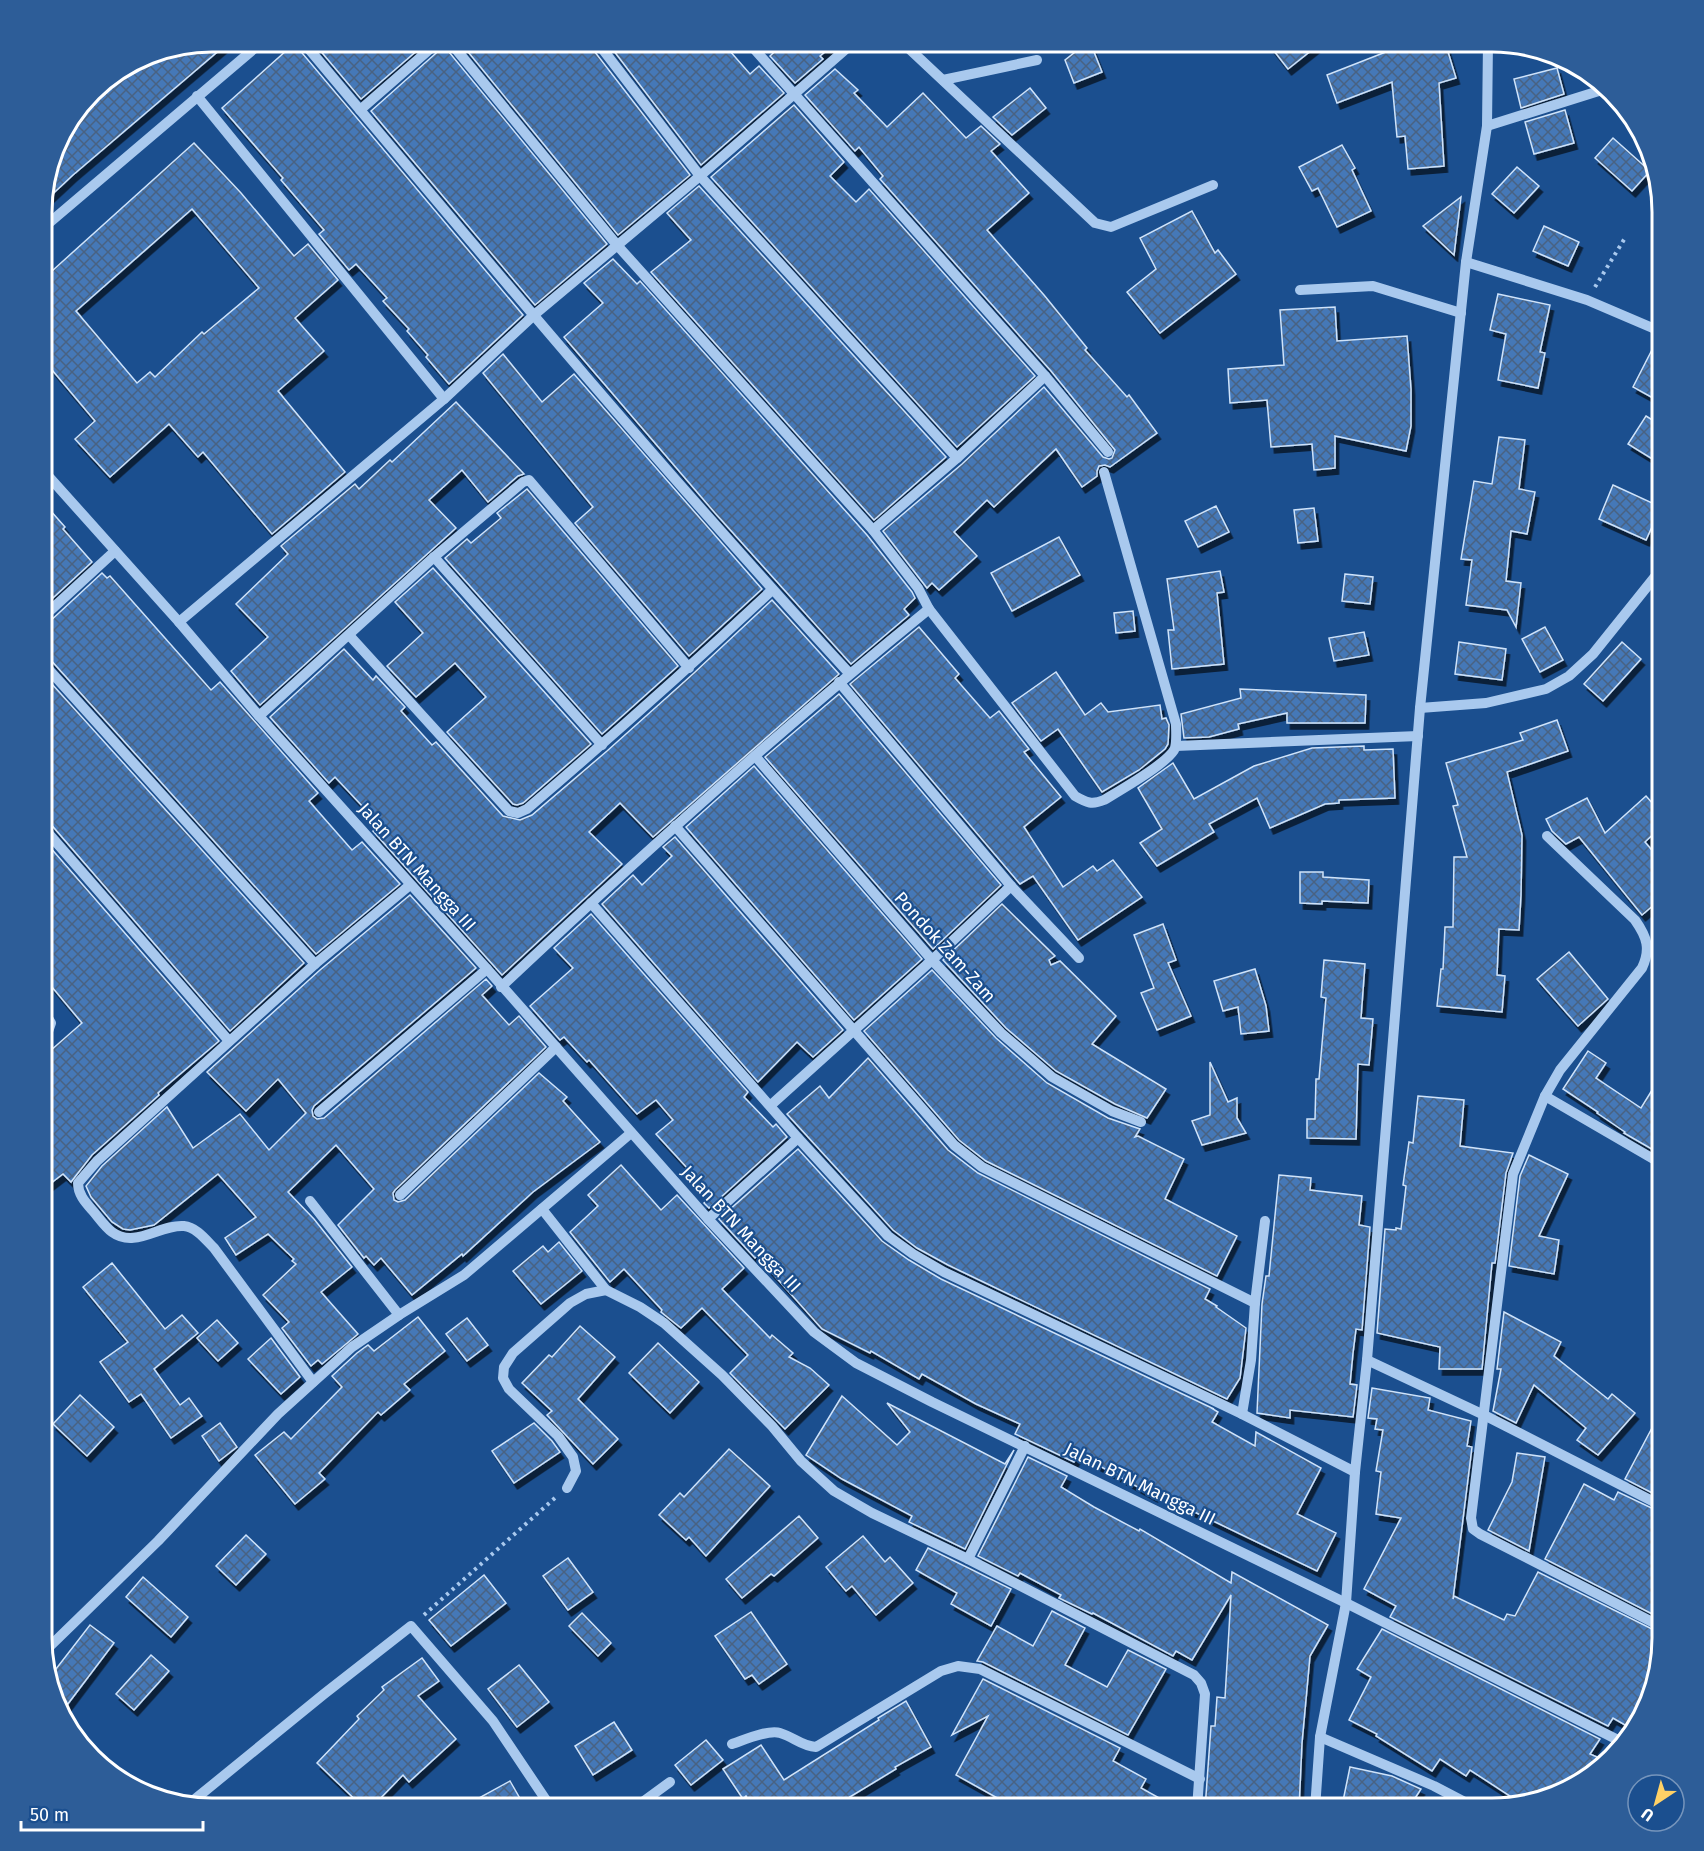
<svg xmlns="http://www.w3.org/2000/svg" width="1704" height="1851" font-family="'Fira Sans',sans-serif">
	<style>
		.building { fill: url(#building-cross-hatch); stroke: #cfe3fa; stroke-width: 1.5; fill-rule: evenodd; filter: url(#shadow) }
		.lines { fill: none; stroke-linecap: round; stroke-linejoin: round }
		.path { stroke: #a9c9ee; stroke-width: 4; stroke-dasharray: 3 4.5; stroke-linecap: butt }
		.minor { stroke: #a9c9ee; stroke-width: 10 }
		.labels { text-anchor: middle; dominant-baseline: central; stroke-width: 4.5; stroke-linejoin: round; paint-order: stroke }
		.street-label { font-size: 18px; fill: #fff; stroke: #1b4f8f }
		.rim { fill: none; stroke: #fff; stroke-width: 3 }
	</style>
	<defs>
		<pattern id="building-cross-hatch" width="8" height="8" patternUnits="userSpaceOnUse" patternTransform="scale(1.5)"><rect width="8" height="8" fill="#4478b7"/><path d="M0 0l8 8M0 8l8-8" fill="none" stroke="#486282"/></pattern>
		<filter id="shadow"><feDropShadow dx="3.5" dy="6" stdDeviation="0" flood-color="#0009"/></filter>
	</defs>
	<rect width="100%" height="100%" fill="#1b4f8f"/>
	<!-- building -->
	<g class="building">
		<polygon points="212,42 229,42 73,175 42,204 60,137 100,85 148,55"/>
		<polygon points="296,42 297,47 523,315 449,384 426,357 428,355 407,331 409,329 383,301 387,298 356,264 349,270 319,234 324,230 281,180 283,178 222,108"/>
		<polygon points="313,42 427,42 361,99"/>
		<polygon points="460,42 590,42 591,47 690,175 618,235"/>
		<polygon points="607,42 722,42 750,74 759,66 784,93 701,165"/>
		<polygon points="785,42 837,42 820,56 823,59 795,83 770,56"/>
		<polygon points="1088,42 1090,42 1102,72 1074,83 1065,60"/>
		<polygon points="1267,42 1322,42 1288,69"/>
		<polygon points="1395,42 1445,42 1456,78 1439,83 1444,166 1408,169 1405,136 1397,137 1392,82 1337,103 1327,75 1396,48"/>
		<polygon points="444,46 607,244 535,305 371,111"/>
		<polygon points="1557,68 1564,94 1521,108 1514,79"/>
		<polygon points="835,69 858,90 854,93 887,127 923,93 966,138 981,126 1000,144 991,151 1029,193 987,230 1044,295 1087,348 1085,350 1127,397 1129,395 1157,433 1110,467 1105,465 1099,466 1097,471 1097,476 1082,487 1056,449 994,507 987,500 954,532 977,556 939,590 932,583 927,588 883,531 962,464 1044,387 1103,457 1109,459 1112,458 1115,450 1051,371 880,179 883,176 859,147 855,151 805,95"/>
		<polygon points="1030,88 1046,108 1012,135 993,117"/>
		<polygon points="794,105 844,162 830,176 856,202 869,189 1035,376 957,447 711,177"/>
		<polygon points="1565,110 1574,143 1534,154 1525,122"/>
		<polygon points="1613,138 1650,171 1632,191 1595,158"/>
		<path d="M194 143 241 193 294 256 308 244 338 280 295 318 324 351 278 391 345 472 272 534 203 452 198 457 169 424 110 477 75 439 95 421 42 358V280ZM192 209 259 288 204 334 202 332 155 377 150 372 137 383 76 311Z"/>
		<polygon points="1342,145 1355,168 1352,170 1371,211 1337,227 1318,188 1312,191 1299,167"/>
		<polygon points="1517,167 1539,186 1514,213 1492,194"/>
		<polygon points="699,186 946,457 874,520 651,272 691,240 667,213"/>
		<polygon points="1461,197 1454,255 1423,226"/>
		<polygon points="1192,211 1215,253 1218,250 1236,274 1160,333 1127,292 1156,269 1140,238"/>
		<polygon points="1544,226 1579,242 1568,266 1533,251"/>
		<polygon points="613,259 637,284 640,281 867,535 912,592 915,598 904,609 909,615 851,664 715,513 564,337 603,303 584,283"/>
		<polygon points="1498,294 1550,305 1540,352 1545,353 1538,388 1498,380 1506,334 1490,330"/>
		<polygon points="1335,307 1337,341 1407,336 1411,389 1411,426 1406,451 1335,436 1335,468 1314,470 1312,444 1271,447 1267,400 1230,403 1228,369 1284,365 1280,310"/>
		<polygon points="1658,338 1662,339 1662,403 1633,387"/>
		<polygon points="503,354 542,402 574,374 762,589 689,656 575,523 593,507 483,373"/>
		<polygon points="456,402 524,474 518,476 488,502 462,470 429,500 456,528 260,705 231,671 268,637 236,604 288,554 281,546 355,484 359,489 390,460 392,462"/>
		<polygon points="1646,416 1662,426 1662,465 1628,444"/>
		<polygon points="1499,437 1525,440 1519,489 1535,492 1527,534 1511,531 1506,581 1521,583 1516,627 1507,610 1466,605 1472,560 1461,559 1474,481 1492,484"/>
		<polygon points="1613,485 1661,507 1646,540 1599,519"/>
		<polygon points="527,489 678,666 602,734 445,558 467,539 471,543 501,518 497,513"/>
		<polygon points="42,501 65,527 63,529 92,562 42,608"/>
		<polygon points="1216,506 1229,532 1198,547 1185,521"/>
		<polygon points="1314,508 1318,541 1298,543 1294,510"/>
		<polygon points="1059,537 1080,575 1012,611 991,573"/>
		<polygon points="433,568 591,744 523,803 517,805 513,804 447,732 486,697 455,663 416,697 387,666 423,633 395,602"/>
		<polygon points="1220,571 1224,592 1217,593 1224,664 1172,669 1168,630 1174,630 1167,579"/>
		<polygon points="102,573 107,578 110,576 211,690 220,682 318,793 309,801 352,850 362,842 400,884 316,954 48,657 42,655 42,625 47,624"/>
		<polygon points="1345,574 1373,577 1370,604 1342,601"/>
		<polygon points="772,600 839,674 653,837 620,803 589,832 622,864 502,975 373,831 380,825 335,777 329,783 270,717 344,649 373,680 376,676 405,707 401,711 432,745 436,742 503,816 520,820 532,815 607,751 694,673"/>
		<polygon points="1133,611 1135,631 1116,633 1114,613"/>
		<polygon points="919,627 959,674 955,678 990,718 999,711 1029,749 1024,752 1061,797 1024,827 1063,887 1093,866 1097,871 1113,860 1142,897 1078,940 1033,876 1020,884 850,684"/>
		<polygon points="1545,627 1563,660 1540,672 1522,639"/>
		<polygon points="1364,632 1369,655 1334,661 1329,638"/>
		<polygon points="1459,642 1506,649 1502,680 1455,674"/>
		<polygon points="1622,642 1641,659 1603,701 1584,684"/>
		<polygon points="1056,672 1085,715 1101,703 1108,712 1160,705 1162,719 1166,718 1169,725 1168,744 1165,749 1139,770 1102,792 1058,729 1041,741 1012,703"/>
		<polygon points="42,673 304,963 230,1031 48,821 42,819"/>
		<polygon points="1240,689 1366,695 1365,723 1287,723 1287,713 1238,724 1239,729 1209,737 1184,738 1181,714 1241,698"/>
		<polygon points="839,694 1001,885 933,949 765,757"/>
		<polygon points="1557,720 1568,751 1507,772 1522,835 1521,895 1519,930 1499,929 1497,975 1505,976 1502,1012 1437,1006 1441,969 1443,969 1445,927 1453,927 1454,857 1467,857 1453,806 1458,805 1446,763 1523,740 1520,733"/>
		<polygon points="1364,746 1364,750 1393,749 1395,798 1339,800 1339,803 1325,804 1270,828 1257,798 1209,824 1214,832 1157,866 1140,843 1162,829 1138,788 1173,763 1194,799 1254,766 1312,748"/>
		<polygon points="754,766 922,959 854,1020 686,827"/>
		<polygon points="1646,796 1662,814 1662,826 1645,842 1662,862 1662,898 1642,915 1579,837 1566,844 1552,831 1546,819 1587,798 1605,833"/>
		<polygon points="675,837 843,1030 813,1057 797,1042 758,1082 602,904 633,875 642,885 672,856 663,847"/>
		<polygon points="42,838 219,1041 158,1093 159,1095 92,1155 71,1182 63,1174 42,1190 42,1058 82,1023 42,975"/>
		<polygon points="1300,872 1323,872 1323,877 1369,880 1368,903 1322,901 1322,904 1300,903"/>
		<polygon points="410,895 476,968 314,1106 312,1110 313,1116 317,1119 324,1118 486,979 492,986 482,995 509,1025 519,1016 546,1047 395,1190 393,1193 394,1200 398,1202 405,1200 539,1073 567,1097 563,1101 600,1142 533,1192 463,1256 462,1254 412,1295 381,1258 374,1265 366,1256 364,1258 338,1225 374,1189 336,1145 288,1192 314,1219 352,1267 321,1292 358,1334 322,1364 318,1360 311,1366 282,1328 289,1322 263,1295 296,1264 292,1261 294,1259 268,1234 236,1255 225,1238 256,1217 218,1174 154,1225 130,1230 123,1229 112,1222 91,1197 86,1186 102,1166 167,1107 193,1148 240,1114 269,1150 306,1113 278,1079 246,1111 207,1072 320,970"/>
		<polygon points="1002,904 1055,956 1049,960 1051,965 1060,961 1116,1016 1092,1044 1166,1089 1147,1118 1115,1104 1056,1071 1006,1028 943,960"/>
		<polygon points="591,914 748,1092 744,1097 773,1127 776,1124 787,1137 709,1208 704,1203 712,1195 656,1134 673,1120 656,1100 637,1114 589,1060 587,1062 564,1037 560,1040 530,1006 573,968 554,948"/>
		<polygon points="1163,924 1176,960 1168,963 1191,1016 1157,1030 1141,993 1154,988 1134,935"/>
		<polygon points="1569,952 1608,999 1578,1026 1537,979"/>
		<polygon points="1324,960 1365,964 1361,1018 1373,1019 1369,1065 1358,1064 1356,1139 1307,1138 1307,1119 1315,1119 1316,1079 1319,1079 1326,998 1321,997"/>
		<polygon points="1255,969 1266,1006 1269,1031 1241,1034 1238,1007 1223,1011 1214,981"/>
		<polygon points="932,970 996,1038 1047,1083 1108,1118 1140,1129 1135,1137 1138,1136 1184,1159 1165,1199 1237,1236 1217,1276 986,1161 959,1140 864,1031"/>
		<polygon points="1588,1051 1606,1063 1596,1078 1641,1108 1662,1074 1662,1155 1624,1133 1625,1132 1597,1113 1598,1112 1563,1089"/>
		<polygon points="868,1058 948,1150 978,1173 1210,1289 1205,1299 1217,1306 1216,1307 1246,1328 1240,1378 1227,1399 948,1265 917,1248 893,1230 787,1114 820,1086 829,1098"/>
		<polygon points="1210,1062 1228,1102 1237,1098 1237,1118 1246,1133 1202,1145 1192,1121 1210,1115"/>
		<polygon points="1418,1096 1464,1100 1460,1146 1513,1153 1506,1173 1495,1263 1492,1263 1482,1369 1439,1369 1440,1347 1377,1333 1385,1229 1396,1230 1396,1228 1401,1229 1406,1186 1403,1185 1409,1142 1413,1143"/>
		<polygon points="798,1149 882,1241 909,1260 941,1279 1214,1409 1213,1409 1218,1412 1212,1422 1255,1446 1256,1432 1321,1468 1297,1514 1336,1533 1317,1571 1155,1493 1154,1496 1078,1454 1074,1462 1015,1434 1020,1424 976,1404 922,1374 919,1379 871,1351 870,1353 822,1329 757,1256 755,1258 719,1219"/>
		<polygon points="1529,1155 1568,1174 1539,1236 1559,1240 1554,1274 1509,1266 1520,1176"/>
		<polygon points="621,1165 661,1210 677,1195 744,1268 722,1289 770,1338 772,1335 793,1353 789,1357 810,1368 829,1385 785,1429 730,1373 748,1355 702,1308 681,1328 661,1312 662,1310 624,1269 610,1282 570,1232 598,1206 588,1195"/>
		<polygon points="1279,1175 1311,1178 1310,1190 1362,1196 1359,1225 1370,1227 1362,1330 1356,1329 1353,1353 1350,1384 1357,1385 1353,1417 1290,1410 1290,1418 1257,1413 1262,1304 1266,1276 1269,1276"/>
		<polygon points="559,1242 582,1271 541,1304 513,1271 543,1246 548,1252"/>
		<polygon points="112,1263 165,1329 182,1315 198,1333 154,1369 180,1405 189,1398 202,1416 171,1438 141,1394 129,1402 100,1362 128,1342 83,1287"/>
		<polygon points="1504,1312 1561,1342 1554,1356 1608,1399 1612,1394 1635,1413 1598,1455 1577,1440 1586,1428 1534,1385 1516,1423 1493,1411 1501,1369 1497,1369"/>
		<polygon points="418,1317 445,1351 404,1384 410,1390 381,1415 378,1412 319,1473 325,1479 295,1504 255,1455 284,1432 291,1439 342,1387 332,1376 357,1353 368,1345 374,1351"/>
		<polygon points="467,1318 488,1345 467,1361 446,1334"/>
		<polygon points="217,1320 238,1343 218,1361 197,1338"/>
		<polygon points="580,1326 615,1357 578,1399 618,1439 593,1464 547,1415 552,1411 522,1383 549,1355 552,1357"/>
		<polygon points="271,1338 300,1377 281,1394 248,1359"/>
		<polygon points="658,1343 699,1382 670,1413 629,1373"/>
		<polygon points="1372,1388 1430,1398 1428,1410 1471,1421 1467,1446 1472,1447 1453,1599 1454,1596 1504,1620 1507,1614 1515,1616 1538,1572 1662,1634 1645,1714 1632,1729 1613,1718 1608,1726 1390,1617 1396,1606 1364,1589 1401,1518 1376,1514 1381,1472 1376,1471 1383,1430 1375,1429 1377,1419 1368,1418"/>
		<polygon points="80,1395 114,1427 87,1456 53,1424"/>
		<polygon points="842,1396 897,1445 910,1432 887,1403 1005,1464 1014,1450 965,1549 909,1522 912,1516 842,1479 806,1455"/>
		<polygon points="1662,1409 1662,1498 1625,1479"/>
		<polygon points="220,1423 237,1447 219,1461 202,1436"/>
		<polygon points="534,1423 552,1441 560,1452 514,1483 492,1451"/>
		<polygon points="729,1449 770,1486 706,1556 689,1537 686,1540 659,1515 680,1493 684,1497"/>
		<polygon points="1517,1453 1545,1457 1529,1551 1488,1530 1512,1482"/>
		<polygon points="1028,1457 1067,1476 1061,1487 1094,1507 1139,1531 1140,1529 1231,1583 1232,1572 1328,1625 1310,1656 1302,1743 1299,1809 1205,1809 1211,1726 1215,1726 1217,1697 1225,1698 1231,1595 1192,1660 1176,1651 1173,1656 1093,1613 1092,1614 1059,1598 1061,1595 1020,1573 1018,1576 978,1556"/>
		<polygon points="1584,1484 1614,1500 1618,1492 1662,1513 1662,1619 1545,1559"/>
		<polygon points="799,1516 818,1538 774,1576 771,1574 742,1598 726,1579"/>
		<polygon points="246,1535 266,1554 236,1585 216,1566"/>
		<polygon points="863,1536 885,1562 890,1557 913,1583 876,1615 852,1586 846,1591 826,1567"/>
		<polygon points="928,1548 1011,1589 991,1626 951,1604 957,1593 916,1570"/>
		<polygon points="568,1558 593,1592 568,1610 543,1576"/>
		<polygon points="484,1575 506,1603 451,1646 429,1620"/>
		<polygon points="143,1577 188,1617 171,1637 126,1597"/>
		<polygon points="1052,1611 1085,1628 1065,1665 1107,1687 1128,1650 1166,1669 1128,1735 983,1662 977,1661 997,1626 1033,1646"/>
		<polygon points="751,1612 787,1664 759,1684 752,1675 745,1679 715,1636"/>
		<polygon points="582,1613 611,1643 598,1656 569,1626"/>
		<polygon points="90,1625 114,1643 61,1713 51,1694 49,1678"/>
		<polygon points="1382,1629 1600,1739 1590,1754 1606,1761 1596,1774 1547,1800 1522,1804 1470,1770 1466,1776 1440,1759 1432,1771 1376,1736 1377,1734 1349,1720 1371,1677 1357,1669"/>
		<polygon points="151,1655 169,1671 134,1710 116,1694"/>
		<polygon points="422,1658 439,1681 418,1696 456,1739 409,1782 403,1775 370,1809 365,1809 317,1763 359,1719 357,1716 384,1690 382,1687"/>
		<polygon points="519,1665 549,1702 517,1727 488,1689"/>
		<polygon points="983,1679 1120,1748 1113,1761 1146,1779 1141,1788 1179,1809 1017,1809 956,1775 988,1716 952,1735"/>
		<polygon points="906,1701 931,1747 895,1767 896,1769 830,1809 754,1809 746,1796 743,1799 723,1769 761,1745 784,1780 879,1720 878,1718"/>
		<polygon points="614,1722 632,1750 593,1775 575,1746"/>
		<polygon points="706,1740 723,1760 691,1785 675,1765"/>
		<polygon points="1350,1767 1392,1776 1421,1789 1408,1809 1381,1809 1343,1801"/>
		<polygon points="510,1781 526,1809 459,1809"/>
	</g>
	<g class="lines">
		<!-- path -->
		<g class="path">
			<polyline points="1595,287 1625,238"/>
			<polyline points="424,1615 555,1498"/>
		</g>
		<!-- minor -->
		<g class="minor">
			<path d="M303 42C482 255 661 469 849 673"/>
			<path d="M450 42 617 245 873 530 918 588 929 609 1075 796C1087 803 1092 805 1104 800 1119 791 1170 762 1175 748 1177 741 1176 731 1176 724L1104 472"/>
			<polyline points="597,42 700,176 957,458"/>
			<polyline points="748,42 1045,376 1108,452"/>
			<polyline points="902,42 1095,223 1111,227 1213,185"/>
			<polyline points="943,80 1037,60"/>
			<polyline points="1600,87 1639,132"/>
			<polyline points="197,96 444,399"/>
			<polyline points="360,110 438,42"/>
			<polyline points="1487,126 1602,90"/>
			<polyline points="42,229 262,42"/>
			<polyline points="1466,262 1587,300 1662,332"/>
			<polyline points="1300,290 1373,286 1461,313"/>
			<polyline points="42,469 179,622 259,716 487,969 708,1219 814,1332 856,1363 932,1402 1346,1603 1622,1742"/>
			<polyline points="873,530 957,458 1045,376"/>
			<polyline points="434,557 602,745"/>
			<polyline points="42,618 115,551"/>
			<polyline points="179,622 444,399 534,315 700,176 854,42"/>
			<path d="M349 635 509 811 518 813 527 809C610 738 692 665 772 590"/>
			<polyline points="42,662 315,964"/>
			<polyline points="839,682 1011,886 1079,958"/>
			<polyline points="1420,708 1486,703 1546,689 1569,676 1593,654 1662,568"/>
			<polyline points="259,716 434,557 523,482 529,480 689,668"/>
			<polyline points="1176,746 1418,736"/>
			<polyline points="755,756 932,960 1001,1033 1052,1077 1112,1111 1141,1122"/>
			<polyline points="42,826 229,1041"/>
			<polyline points="675,826 954,1145 982,1167 1255,1303"/>
			<path d="M1547 836 1635 920C1647 937 1651 949 1642 968L1560 1070 1545 1096 1513 1174 1471 1518 1473 1529 1480 1534 1662 1627"/>
			<polyline points="591,903 798,1138 888,1236 913,1254 944,1272 1242,1414 1355,1472"/>
			<polyline points="1648,945 1662,956"/>
			<path d="M501 987C640 856 781 729 929 609"/>
			<polyline points="42,1040 46,1037 51,1023 42,1008"/>
			<polyline points="1545,1096 1662,1164"/>
			<polyline points="771,1105 932,960 1011,886"/>
			<polyline points="319,1112 487,969"/>
			<polyline points="400,1195 556,1047"/>
			<polyline points="310,1201 399,1315"/>
			<polyline points="542,1209 606,1290"/>
			<polyline points="708,1219 798,1138"/>
			<polyline points="1367,1360 1484,1415 1662,1506"/>
			<path d="M313 1382 214 1248C206 1240 196 1227 184 1226 160 1224 135 1249 112 1232 105 1227 99 1218 93 1211 86 1203 78 1195 78 1183L97 1161 315 964 410 885"/>
			<polyline points="1242,1414 1251,1360 1255,1303 1265,1221"/>
			<polyline points="567,1488 576,1471 573,1457 558,1436 509,1389 503,1378 504,1367 513,1353 570,1303 586,1294 606,1290 640,1307 664,1323 722,1375 772,1426 801,1461 834,1491 872,1513 968,1559 1194,1675 1201,1683 1205,1694 1197,1809"/>
			<polyline points="968,1559 1025,1446"/>
			<polyline points="44,1652 158,1541 278,1414 352,1347 399,1315 464,1275 631,1133"/>
			<polyline points="1320,1737 1434,1786 1478,1809"/>
			<path d="M732 1744C744 1740 769 1729 780 1733 794 1737 801 1746 816 1747L941 1671 958 1666 980 1669 1200 1779"/>
			<polyline points="189,1804 324,1694 411,1626 493,1721 552,1809"/>
			<polyline points="978,1806 985,1809"/>
			<polyline points="633,1809 670,1782"/>
			<polyline points="1315,1809 1320,1737 1346,1603 1355,1472 1367,1360 1420,708 1466,262 1487,126 1488,42"/>
		</g>
	</g>
	<g class="labels">
		<!-- street labels -->
		<g class="street-label">
			<text transform="translate(417 867) rotate(48)">Jalan BTN Mangga III</text>
			<text transform="translate(945 947) rotate(48)">Pondok Zam-Zam</text>
			<text transform="translate(741 1229) rotate(47)">Jalan BTN Mangga III</text>
			<text transform="translate(1140 1484) rotate(26)">Jalan BTN Mangga III</text>
		</g>
	</g>
	<!-- crop -->
	<path d="M0 0H1704V1851H0ZM212 52H1492A160 160 0 0 1 1652 212V1638A160 160 0 0 1 1492 1798H212A160 160 0 0 1 52 1638V212A160 160 0 0 1 212 52Z" fill="#2d5d98" fill-rule="evenodd"/>
	<path class="rim" d="M212 52H1492A160 160 0 0 1 1652 212V1638A160 160 0 0 1 1492 1798H212A160 160 0 0 1 52 1638V212A160 160 0 0 1 212 52Z"/>
	<!-- north arrow -->
	<g transform="translate(1656 1803) rotate(216)"><circle r="28" fill="#1b4f8f" stroke="#7695bc" stroke-width="1.5"/>
	<path d="M0-4.5L10 22L0 15L-10 22Z" fill="#ffd166"/>
	<text y="-9" font-size="16" font-weight="bold" text-anchor="middle" fill="#ffffff">U</text>
	</g>
	<!-- scale -->
	<path d="M21 1821v9h182v-9" fill="none" stroke="#ffffff" stroke-width="3"/>
	<text x="30" y="1821" font-size="18" fill="#ffffff" stroke="#1b4f8f" stroke-width="4.5" paint-order="stroke">50 m</text>
</svg>
